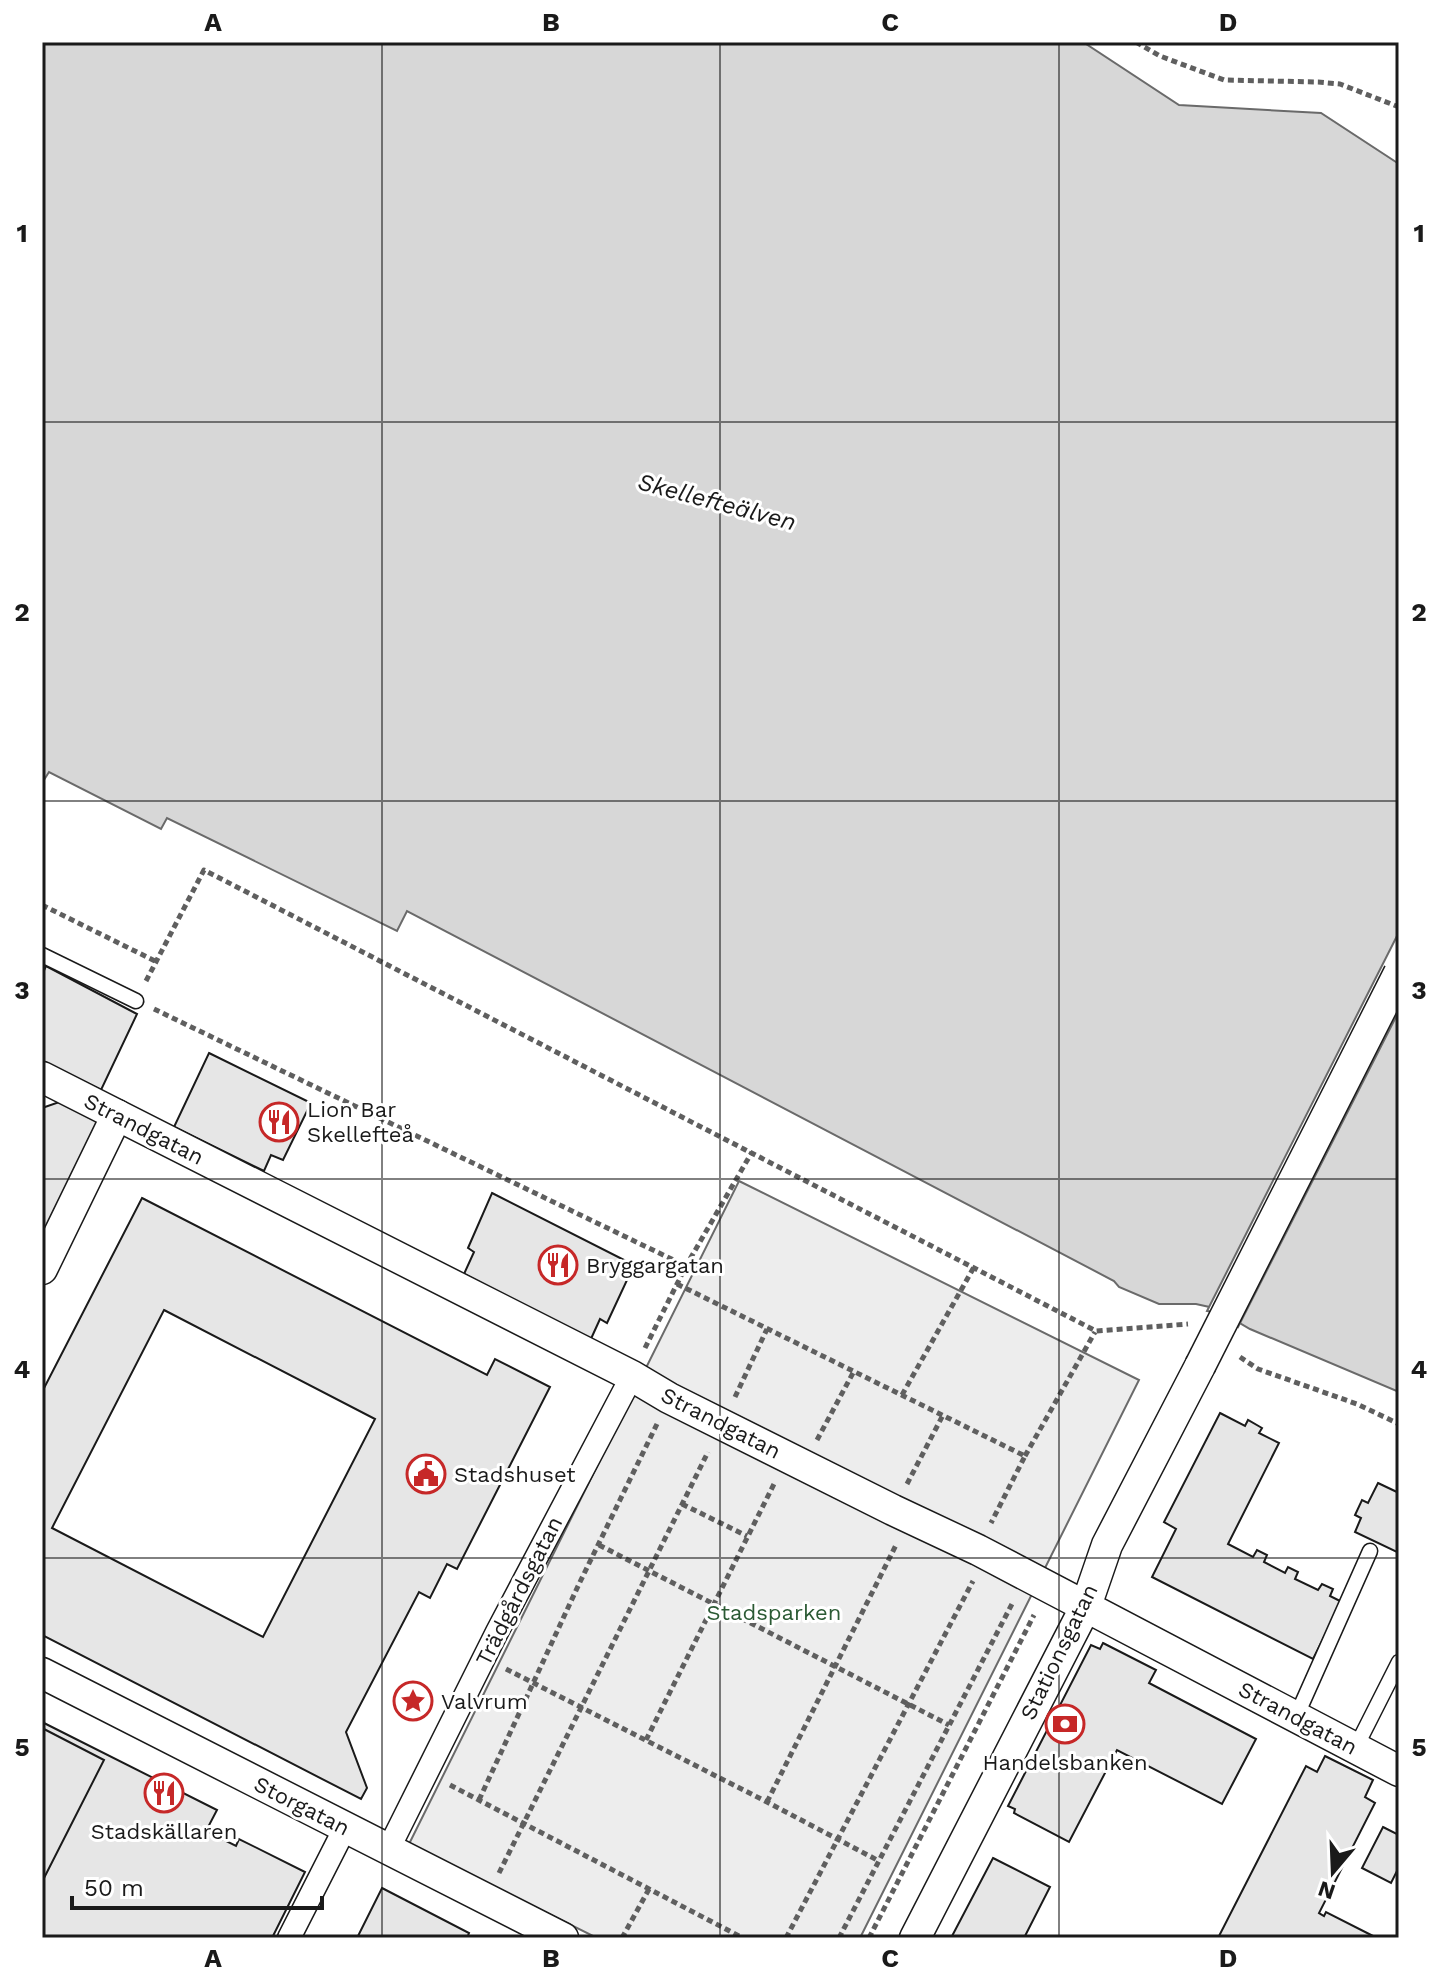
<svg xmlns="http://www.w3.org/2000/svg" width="1441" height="1980" font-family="'Work Sans',sans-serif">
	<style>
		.built { fill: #ededed; stroke: #6a6a6a; stroke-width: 2 }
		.water { fill: #d7d7d7; stroke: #6a6a6a; stroke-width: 2 }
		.pier { fill: #fff; stroke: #6a6a6a; stroke-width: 2 }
		.building { fill: #e6e6e6; stroke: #1a1a1a; stroke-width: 2; fill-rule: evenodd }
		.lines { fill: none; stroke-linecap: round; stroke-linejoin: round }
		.service-casing { stroke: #1a1a1a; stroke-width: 17 }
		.pedestrian-casing { stroke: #1a1a1a; stroke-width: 25 }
		.minor-casing { stroke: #1a1a1a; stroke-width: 33 }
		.path { stroke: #5f5f5f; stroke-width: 5; stroke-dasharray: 6 4; stroke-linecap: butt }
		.service { stroke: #fff; stroke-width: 14 }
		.pedestrian { stroke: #fff; stroke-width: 22 }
		.minor { stroke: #fff; stroke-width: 30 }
		.minor-bridge-casing { stroke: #1a1a1a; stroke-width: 33; stroke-linecap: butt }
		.minor-bridge { stroke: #fff; stroke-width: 30 }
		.grid { fill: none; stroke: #1a1a1a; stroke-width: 2; stroke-opacity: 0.55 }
		.labels { text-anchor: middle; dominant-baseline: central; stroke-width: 6; stroke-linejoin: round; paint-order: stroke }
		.poi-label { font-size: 22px; fill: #1a1a1a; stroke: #fff; text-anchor: start }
		.street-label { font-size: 22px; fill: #1a1a1a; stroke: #fff }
		.park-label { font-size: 22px; fill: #2b5a34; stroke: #fff }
		.water-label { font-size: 24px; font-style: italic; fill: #1a1a1a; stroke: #fff }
		.neatline { fill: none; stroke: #1a1a1a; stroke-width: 3 }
		.grid-label { font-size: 26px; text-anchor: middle; font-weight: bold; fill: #1a1a1a }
	</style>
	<rect width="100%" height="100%" fill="#fff"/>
	<!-- built -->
	<polygon class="built" points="739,1181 1139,1380 860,1938 597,1938 409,1844"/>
	<!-- water -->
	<polygon class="water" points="42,42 1083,42 1179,105 1321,113 1399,164 1399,1392 1250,1329 1214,1308 1196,1304 1159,1304 1119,1287 1114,1281 407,911 397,931 167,818 161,829 49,772 42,783"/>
	<!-- pier -->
	<polygon class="pier" points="1399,932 1399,1011 1238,1327 1213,1312 1207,1311"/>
	<!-- building -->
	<g class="building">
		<polygon points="46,966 137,1014 101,1090 42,1061 42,975"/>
		<polygon points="209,1053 311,1103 283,1160 271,1155 264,1171 174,1127"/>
		<polygon points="65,1100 109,1122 42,1254 42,1108"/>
		<polygon points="492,1193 634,1265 607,1323 600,1319 590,1341 464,1274 474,1252 468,1248"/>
		<path d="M142 1198 487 1375 495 1359 550 1387 457 1569 447 1564 430 1598 419 1592 346 1732 367 1788 361 1799 42 1635V1392ZM164 1310 375 1419 263 1637 52 1528Z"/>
		<polygon points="1220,1413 1245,1426 1248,1420 1262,1428 1259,1433 1279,1443 1228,1544 1253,1557 1257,1550 1267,1555 1264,1562 1285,1573 1288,1567 1298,1572 1295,1579 1318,1590 1322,1584 1333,1589 1330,1596 1342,1602 1313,1659 1152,1577 1176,1529 1164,1522"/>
		<polygon points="1378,1483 1399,1493 1399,1553 1355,1532 1361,1518 1355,1515 1362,1500 1368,1503"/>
		<polygon points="1103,1643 1156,1670 1149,1683 1256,1739 1222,1804 1117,1750 1069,1842 1014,1813 1015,1809 1008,1806 1091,1645 1100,1649"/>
		<polygon points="42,1722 217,1810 206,1831 236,1846 239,1839 305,1872 272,1938 42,1938"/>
		<polygon points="42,1728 104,1760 42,1882"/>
		<polygon points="1325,1756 1373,1780 1365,1797 1375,1803 1319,1913 1324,1916 1326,1912 1377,1938 1218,1938 1306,1766 1317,1772"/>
		<polygon points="1383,1827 1399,1835 1399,1867 1391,1883 1362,1868"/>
		<polygon points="993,1858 1050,1887 1024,1938 951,1938"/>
		<polygon points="382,1888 469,1933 467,1938 357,1938"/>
	</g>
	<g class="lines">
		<!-- service casing -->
		<g class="service-casing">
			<g id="service">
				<polyline points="42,955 136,1001"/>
				<polyline points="1296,1717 1370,1551"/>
				<polyline points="1355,1749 1399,1662"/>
			</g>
		</g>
		<!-- pedestrian casing -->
		<g class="pedestrian-casing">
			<g id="pedestrian">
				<polyline points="388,1850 497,1632 632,1376"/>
				<polyline points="289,1938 345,1828"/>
			</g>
		</g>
		<!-- minor casing -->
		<g class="minor-casing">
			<g id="minor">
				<polyline points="42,1077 632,1376 669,1398 893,1510 978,1550 1399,1771"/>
				<polyline points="42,1269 117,1115"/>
				<polyline points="42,1673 563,1938"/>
				<polyline points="915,1938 1086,1606 1107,1545 1200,1366"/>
			</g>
		</g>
		<!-- path -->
		<g class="path">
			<polyline points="1136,42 1160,56 1224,80 1318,82 1340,84 1399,107"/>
			<polyline points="42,905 155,961"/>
			<polyline points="146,981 204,870 1096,1331 1188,1324"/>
			<polyline points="154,1009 686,1266"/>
			<polyline points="677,1284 1025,1456 991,1523"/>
			<polyline points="645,1348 686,1266 752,1152"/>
			<polyline points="1240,1357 1258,1369 1357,1404 1399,1424"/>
			<polyline points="902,1395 974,1267"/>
			<polyline points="735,1397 767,1329"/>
			<polyline points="817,1440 854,1371"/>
			<polyline points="1025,1456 1095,1332"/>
			<polyline points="907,1484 943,1415"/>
			<polyline points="682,1504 747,1536"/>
			<polyline points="599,1545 949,1725"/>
			<polyline points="506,1669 767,1802 879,1861"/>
			<polyline points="646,1740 774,1484"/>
			<polyline points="450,1785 743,1938"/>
			<polyline points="479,1800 579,1584 657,1424"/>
			<polyline points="767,1802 896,1545"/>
			<polyline points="499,1873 708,1452"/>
			<polyline points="622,1938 649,1889"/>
			<polyline points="786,1938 973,1581"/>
			<polyline points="839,1938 1013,1602"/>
			<polyline points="869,1938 1034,1615"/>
		</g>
		<!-- service -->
		<use href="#service" class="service"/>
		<!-- pedestrian -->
		<use href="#pedestrian" class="pedestrian"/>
		<!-- minor -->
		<use href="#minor" class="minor"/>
		<!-- minor-bridge casing -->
		<g class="minor-bridge-casing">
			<polyline id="minor-bridge" points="1200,1366 1399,973"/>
		</g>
		<!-- minor-bridge -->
		<use href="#minor-bridge" class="minor-bridge"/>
	</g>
	<!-- grid -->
	<path class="grid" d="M382 42V1938M720 42V1938M1059 42V1938M42 422H1399M42 801H1399M42 1179H1399M42 1558H1399"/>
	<!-- icons -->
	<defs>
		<g id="restaurant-ring" transform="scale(2)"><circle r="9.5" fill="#fff" stroke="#c62828" stroke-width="1.5"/><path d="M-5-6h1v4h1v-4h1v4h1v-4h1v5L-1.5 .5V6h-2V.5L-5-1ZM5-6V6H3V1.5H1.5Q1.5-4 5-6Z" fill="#c62828"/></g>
		<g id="civic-ring" transform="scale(2)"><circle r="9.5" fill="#fff" stroke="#c62828" stroke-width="1.5"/><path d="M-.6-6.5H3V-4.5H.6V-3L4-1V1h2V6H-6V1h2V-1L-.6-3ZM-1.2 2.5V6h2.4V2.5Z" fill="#c62828"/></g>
		<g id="sight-ring" transform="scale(2)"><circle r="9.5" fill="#fff" stroke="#c62828" stroke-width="1.5"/><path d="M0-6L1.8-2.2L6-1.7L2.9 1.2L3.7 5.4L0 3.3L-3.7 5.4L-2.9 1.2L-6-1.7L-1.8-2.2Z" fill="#c62828"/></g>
		<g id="bank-ring" transform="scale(2)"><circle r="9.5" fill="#fff" stroke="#c62828" stroke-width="1.5"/><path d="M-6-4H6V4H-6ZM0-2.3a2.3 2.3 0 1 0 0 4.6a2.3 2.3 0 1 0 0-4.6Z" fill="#c62828"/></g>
	</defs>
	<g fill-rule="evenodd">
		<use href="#restaurant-ring" x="279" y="1122"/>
		<use href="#restaurant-ring" x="558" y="1265"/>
		<use href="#civic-ring" x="426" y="1474"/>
		<use href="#sight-ring" x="413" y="1701"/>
		<use href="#bank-ring" x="1065" y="1724"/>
		<use href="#restaurant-ring" x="164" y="1793"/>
	</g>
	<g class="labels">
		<!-- poi labels -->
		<g class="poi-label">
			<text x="307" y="1109">Lion Bar<tspan x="307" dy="25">Skellefteå</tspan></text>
			<text x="586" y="1265">Bryggargatan</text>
			<text x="454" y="1474">Stadshuset</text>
			<text x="441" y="1701">Valvrum</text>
			<text x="1065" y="1762" text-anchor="middle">Handelsbanken</text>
			<text x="164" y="1831" text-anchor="middle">Stadskällaren</text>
		</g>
		<!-- street labels -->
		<g class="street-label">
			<text transform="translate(144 1129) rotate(27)">Strandgatan</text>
			<text transform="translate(721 1423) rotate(27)">Strandgatan</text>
			<text transform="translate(519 1591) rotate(-63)">Trädgårdsgatan</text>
			<text transform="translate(1059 1652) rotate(-64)">Stationsgatan</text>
			<text transform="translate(1298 1718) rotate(28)">Strandgatan</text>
			<text transform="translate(302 1806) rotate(27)">Storgatan</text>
		</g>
		<!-- park labels -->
		<g class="park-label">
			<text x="774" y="1612">Stadsparken</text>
		</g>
		<!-- water labels -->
		<g class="water-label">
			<text transform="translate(717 502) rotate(15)">Skellefteälven</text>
		</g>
	</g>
	<!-- border -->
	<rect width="1441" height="1980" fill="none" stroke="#ffffff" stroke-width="88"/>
	<!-- north arrow -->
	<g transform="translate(1333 1872) rotate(199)" stroke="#ffffff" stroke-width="6" paint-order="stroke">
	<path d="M0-6L14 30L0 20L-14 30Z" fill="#1a1a1a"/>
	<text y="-12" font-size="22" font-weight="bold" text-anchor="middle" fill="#1a1a1a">N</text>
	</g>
	<!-- scale -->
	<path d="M72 1896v12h250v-12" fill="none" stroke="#1a1a1a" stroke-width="4"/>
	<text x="84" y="1896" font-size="24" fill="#1a1a1a" stroke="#ffffff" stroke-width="6" paint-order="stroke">50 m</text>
	<rect x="44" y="44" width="1353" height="1892" class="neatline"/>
	<g class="grid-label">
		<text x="213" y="31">A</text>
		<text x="551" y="31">B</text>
		<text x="890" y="31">C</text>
		<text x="1228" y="31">D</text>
		<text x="22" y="242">1</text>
		<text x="1419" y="242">1</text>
		<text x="22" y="621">2</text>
		<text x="1419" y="621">2</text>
		<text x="22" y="999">3</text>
		<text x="1419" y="999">3</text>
		<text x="22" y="1378">4</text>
		<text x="1419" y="1378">4</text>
		<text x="22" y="1756">5</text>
		<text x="1419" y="1756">5</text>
		<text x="213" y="1967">A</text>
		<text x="551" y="1967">B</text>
		<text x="890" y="1967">C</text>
		<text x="1228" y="1967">D</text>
	</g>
</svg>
